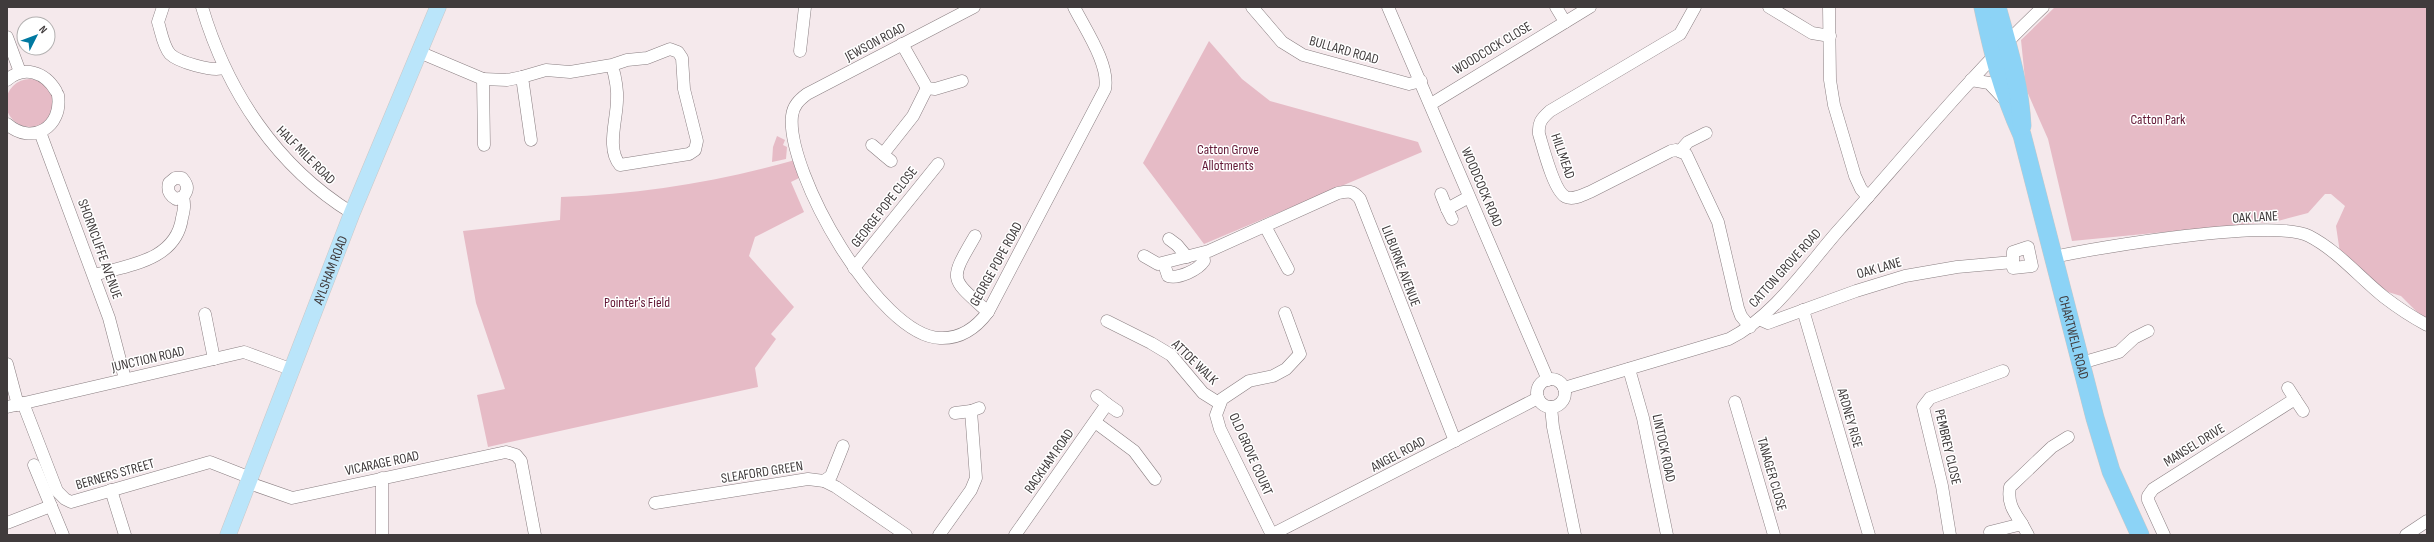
<svg xmlns="http://www.w3.org/2000/svg" width="2434" height="542" font-family="'Sofia Sans Condensed',sans-serif">
	<style>
		.green { fill: #e6bbc6 }
		.lines { fill: none; stroke-linecap: round; stroke-linejoin: round }
		.minor-casing { stroke: #8a7f82; stroke-width: 13 }
		.major-casing { stroke: #cac8c8; stroke-width: 17 }
		.highway-casing { stroke: #cac8c8; stroke-width: 19 }
		.minor { stroke: #fff; stroke-width: 12 }
		.major { stroke: #bae5fa; stroke-width: 16 }
		.highway { stroke: #8cd3f6; stroke-width: 18 }
		.labels { text-anchor: middle; dominant-baseline: central; stroke-width: 3; stroke-linejoin: round; paint-order: stroke }
		.street-label { font-size: 14px; fill: #403b3c; stroke: #fff }
		.park-label { font-size: 14px; fill: #621735; stroke: #fff }
	</style>
	<rect width="100%" height="100%" fill="#f5e9ec"/>
	<!-- green -->
	<g class="green">
		<polygon points="2055,7 2427,7 2427,319 2419,314 2401,296 2388,292 2340,253 2336,226 2345,206 2331,194 2325,194 2308,213 2278,221 2072,241 2048,139 2026,89 2021,40"/>
		<polygon points="1209,41 1242,79 1270,101 1418,142 1422,152 1204,244 1143,163"/>
		<circle cx="30" cy="103" r="24"/>
		<polygon points="777,136 785,140 783,145 787,147 786,159 772,162 773,147"/>
		<path d="M795 160 801 177 791 182 804 212 755 237 749 256 794 307 771 334 776 339 755 368 758 387 488 447 477 395 505 389 476 303 463 231 560 220 561 197C641 194 718 182 795 160Z"/>
	</g>
	<g class="lines">
		<!-- minor casing -->
		<g class="minor-casing">
			<g id="minor">
				<path d="M163 7 158 22C161 31 163 46 170 54 178 62 213 72 223 68"/>
				<path d="M202 7C227 91 276 166 352 213"/>
				<path d="M974 7 807 94C799 100 793 106 792 116 786 172 879 336 940 338 961 339 976 328 988 312L1105 89C1110 65 1085 29 1074 7"/>
				<polyline points="1252,7 1282,42 1303,55 1409,84 1421,81"/>
				<polyline points="1388,7 1548,380"/>
				<polyline points="1556,7 1565,22"/>
				<path d="M1695 7 1680 34 1550 111C1541 119 1538 123 1539 134 1543 147 1554 192 1566 197 1574 200 1582 195 1590 192L1671 151 1676 150 1686 154 1718 222 1738 308 1741 316 1750 327"/>
				<polyline points="1769,7 1812,33 1830,36"/>
				<polyline points="1829,7 1830,80 1834,105 1855,176 1861,189 1868,197"/>
				<polyline points="7,37 20,72"/>
				<polyline points="902,44 927,88 935,89 962,81"/>
				<polyline points="800,51 805,7"/>
				<polyline points="419,52 483,79 484,145"/>
				<polyline points="483,79 507,80 522,77"/>
				<path d="M7 80C24 65 45 72 56 91"/>
				<polyline points="1971,80 1989,83 2004,99"/>
				<polyline points="1431,104 1590,7"/>
				<path d="M7 124C32 146 63 127 58 95"/>
				<polyline points="40,132 109,318 125,379"/>
				<path d="M531 140 522 77 546 70 570 72 612 65 627 60 647 58 670 49 678 52 682 58 684 89 697 141 695 150 689 154 620 165C606 149 617 119 617 100 618 88 615 76 612 65"/>
				<polyline points="872,145 891,161"/>
				<polyline points="1680,151 1688,142 1706,133"/>
				<polyline points="883,154 913,116 927,88"/>
				<polyline points="1441,194 1447,209"/>
				<polyline points="1452,219 1447,209 1469,197"/>
				<polyline points="1265,226 1288,269"/>
				<path d="M975 236C949 281 949 277 988 312"/>
				<polyline points="1169,239 1177,245 1187,257"/>
				<polygon points="2028,247 2032,266 2013,268 2013,252"/>
				<path d="M1144 256 1158 264 1209 251 1338 193C1348 191 1353 190 1360 199L1455 441"/>
				<path d="M2054 257C2099 247 2274 218 2309 236 2338 251 2359 277 2384 297 2397 307 2412 317 2427 325"/>
				<path d="M1164 264 1168 276C1179 279 1198 270 1204 261L1203 253"/>
				<polyline points="854,268 938,164"/>
				<path d="M94 275C128 265 176 261 182 218 184 210 185 205 183 197 188 190 189 186 182 178H175L169 183C167 191 169 195 176 199L183 197"/>
				<polyline points="1803,310 1869,535"/>
				<polyline points="205,314 214,359"/>
				<polyline points="1759,319 1768,323 1856,291 1905,276 1957,267 2013,262"/>
				<polyline points="1107,321 1151,343 1171,355 1203,393 1219,403"/>
				<polyline points="2081,363 2119,352 2134,338 2148,331"/>
				<polyline points="7,364 18,405"/>
				<polyline points="1629,369 1643,418 1667,535"/>
				<circle cx="1551" cy="393" r="14"/>
				<path d="M1564 388 1729 339C1773 317 1805 269 1837 232 1905 156 1969 77 2043 7"/>
				<polyline points="2288,388 2295,399"/>
				<polyline points="1735,402 1774,535"/>
				<polyline points="23,403 57,491 65,499 71,502 210,462 251,478"/>
				<polyline points="1107,404 1117,411"/>
				<polyline points="7,407 244,352 293,370"/>
				<polyline points="1551,407 1553,427 1575,535"/>
				<polyline points="955,413 971,411"/>
				<polyline points="1095,422 1134,451 1155,479"/>
				<polyline points="34,465 63,535"/>
				<polyline points="382,478 382,535"/>
				<polyline points="824,481 831,476 843,446"/>
				<polyline points="249,483 292,498 506,452 516,455 521,461 535,535"/>
				<polyline points="111,490 125,535"/>
				<polyline points="655,503 808,479 824,481 836,487 906,535"/>
				<polyline points="7,523 51,506"/>
				<path d="M2022 524C2014 512 2007 503 2010 487L2052 447 2068 437"/>
				<polyline points="1990,532 2022,524 2028,535"/>
				<polyline points="939,535 971,490 976,478 971,411 979,408"/>
				<polyline points="1015,535 1107,404 1097,396"/>
				<polyline points="1271,535 1538,398"/>
				<polyline points="1272,535 1220,429 1216,415 1222,399 1249,381 1273,376 1286,369 1300,354 1285,313"/>
				<polyline points="1950,535 1942,486 1923,407 1930,398 2003,371"/>
				<polyline points="2164,535 2148,500 2148,496 2153,489 2295,399 2303,411"/>
				<polyline points="2406,535 2427,521"/>
			</g>
		</g>
		<!-- major casing -->
		<g class="major-casing">
			<g id="major">
				<path id="s1" d="M228 535 352 213 438 7"/>
			</g>
		</g>
		<!-- highway casing -->
		<g class="highway-casing">
			<g id="highway">
				<path id="s2" d="M1983 7C1993 54 2002 91 2022 135L2095 418 2111 471 2140 535"/>
				<path d="M1997 7C2008 47 2020 84 2022 126"/>
			</g>
		</g>
		<!-- minor -->
		<use href="#minor" class="minor"/>
		<!-- major -->
		<use href="#major" class="major"/>
		<!-- highway -->
		<use href="#highway" class="highway"/>
	</g>
	<g class="labels">
		<!-- street labels -->
		<g class="street-label">
			<text transform="translate(875 42) rotate(-28)">JEWSON ROAD</text>
			<text transform="translate(1492 48) rotate(-31)">WOODCOCK CLOSE</text>
			<text transform="translate(1344 50) rotate(16)">BULLARD ROAD</text>
			<text transform="translate(306 155) rotate(45)">HALF MILE ROAD</text>
			<text transform="translate(1563 156) rotate(71)">HILLMEAD</text>
			<text transform="translate(1482 187) rotate(67)">WOODCOCK ROAD</text>
			<text transform="translate(884 207) rotate(-52)">GEORGE POPE CLOSE</text>
			<text transform="translate(2255 217) rotate(-3)">OAK LANE</text>
			<text transform="translate(100 249) rotate(70)">SHORNCLIFFE AVENUE</text>
			<text transform="translate(996 264) rotate(-61)">GEORGE POPE ROAD</text>
			<text transform="translate(1401 266) rotate(69)">LILBURNE AVENUE</text>
			<text transform="translate(1785 268) rotate(-48)">CATTON GROVE ROAD</text>
			<text transform="translate(1879 268) rotate(-16)">OAK LANE</text>
			<text stroke="none"><textPath href="#s1" startOffset="284">AYLSHAM ROAD</textPath></text>
			<text stroke="none"><textPath href="#s2" startOffset="343">CHARTWELL ROAD</textPath></text>
			<text transform="translate(148 359) rotate(-13)">JUNCTION ROAD</text>
			<text transform="translate(1195 362) rotate(44)">ATTOE WALK</text>
			<text transform="translate(1850 418) rotate(74)">ARDNEY RISE</text>
			<text transform="translate(2194 445) rotate(-32)">MANSEL DRIVE</text>
			<text transform="translate(1948 447) rotate(77)">PEMBREY CLOSE</text>
			<text transform="translate(1664 448) rotate(78)">LINTOCK ROAD</text>
			<text transform="translate(1251 454) rotate(66)">OLD GROVE COURT</text>
			<text transform="translate(1398 454) rotate(-28)">ANGEL ROAD</text>
			<text transform="translate(1049 461) rotate(-55)">RACKHAM ROAD</text>
			<text transform="translate(382 463) rotate(-12)">VICARAGE ROAD</text>
			<text transform="translate(762 472) rotate(-9)">SLEAFORD GREEN</text>
			<text transform="translate(115 474) rotate(-16)">BERNERS STREET</text>
			<text transform="translate(1772 474) rotate(74)">TANAGER CLOSE</text>
		</g>
		<!-- park labels -->
		<g class="park-label">
			<text x="2158" y="119">Catton Park</text>
			<text x="1228" y="149">Catton Grove<tspan x="1228" dy="16">Allotments</tspan></text>
			<text x="637" y="302">Pointer's Field</text>
		</g>
	</g>
	<!-- border -->
	<rect width="2434" height="542" fill="none" stroke="#403b3c" stroke-width="16"/>
	<!-- north arrow -->
	<g transform="translate(36 36) rotate(48)"><circle r="19" fill="#ffffff" stroke="#b3b1b1"/>
	<path d="M0-3L7 15L0 10L-7 15Z" fill="#0079a1"/>
	<text y="-6" font-size="11" font-weight="bold" text-anchor="middle" fill="#403b3c">N</text>
	</g>
</svg>
